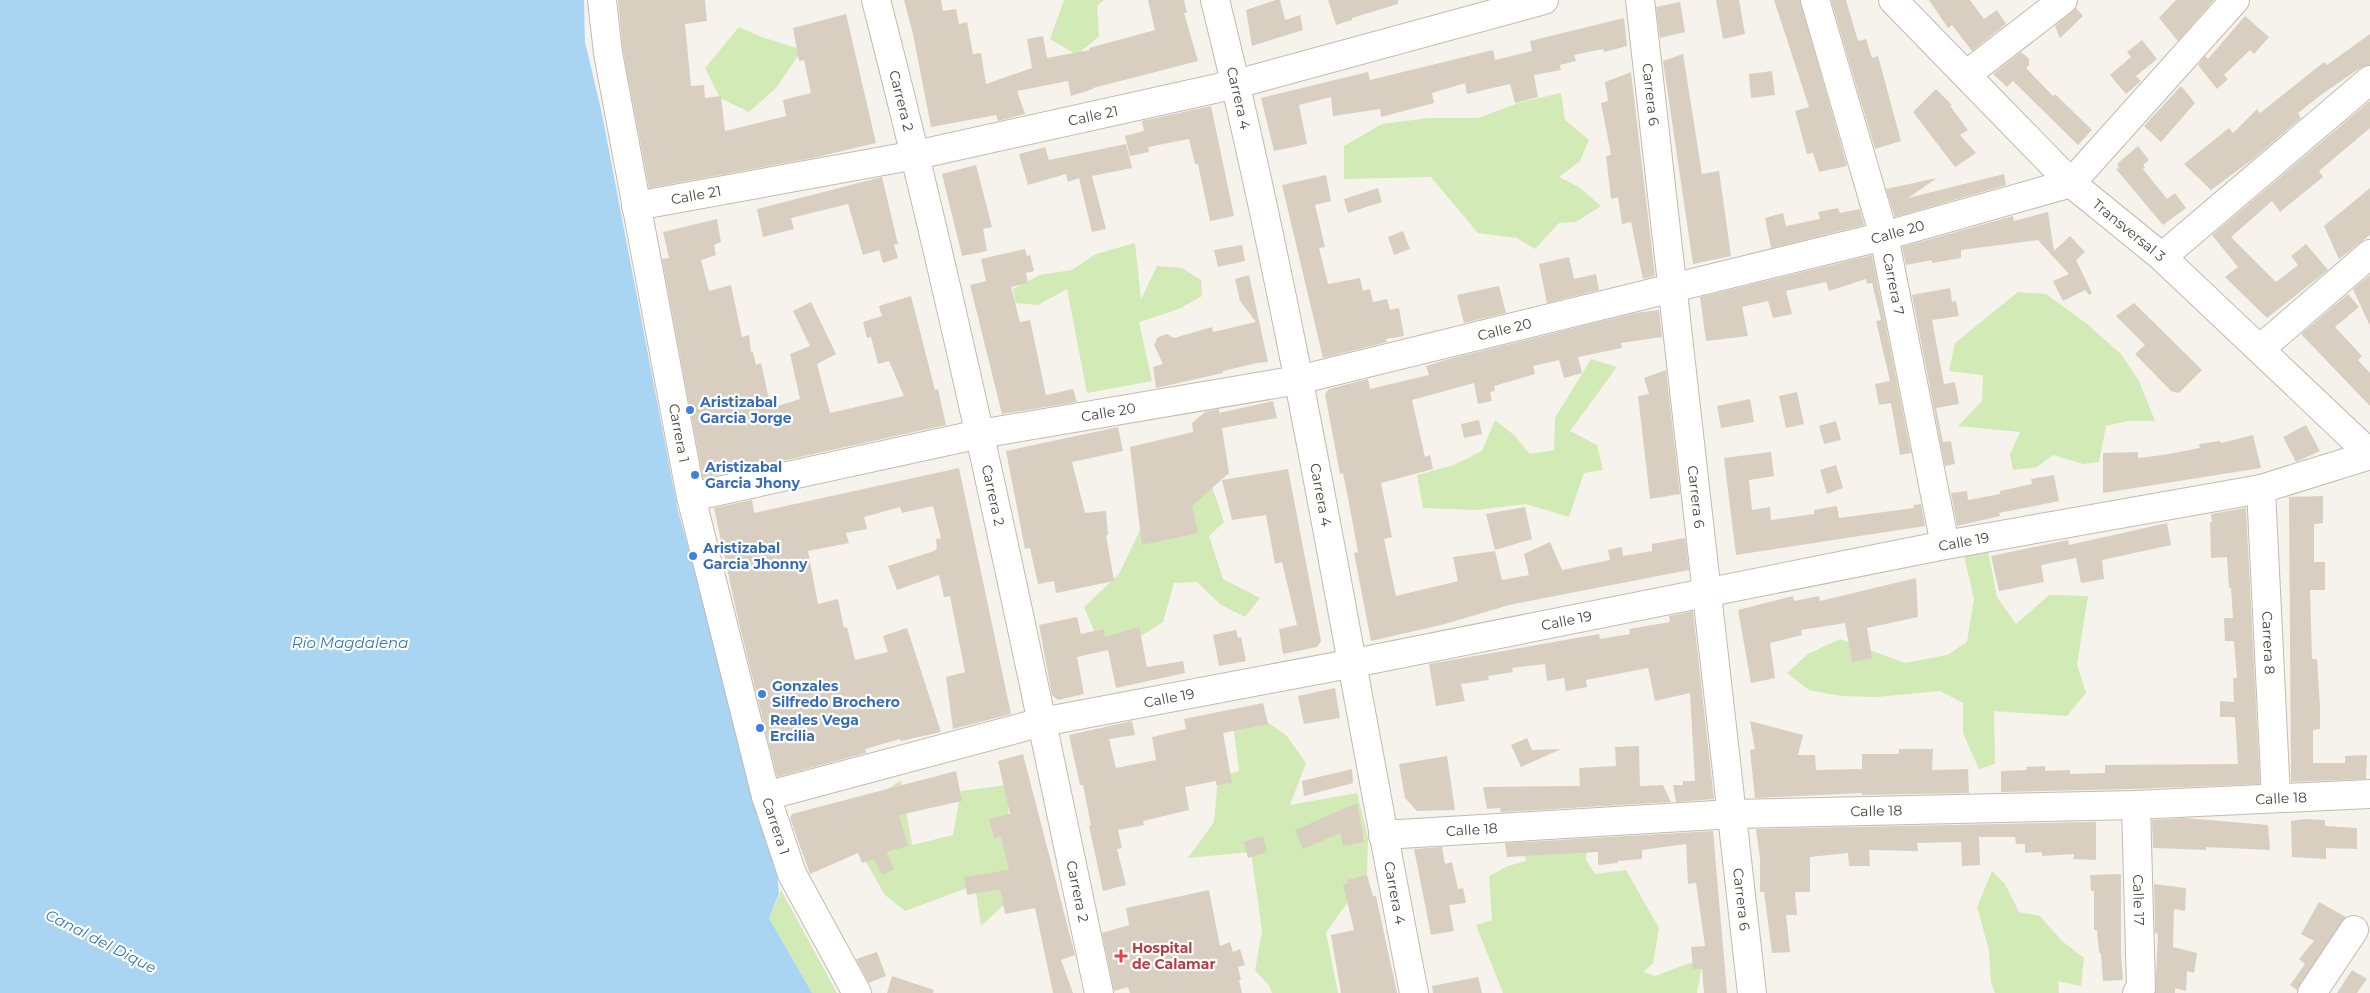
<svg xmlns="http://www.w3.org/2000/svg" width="2370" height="993" font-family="Montserrat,sans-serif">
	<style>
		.green { fill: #d2eab5 }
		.water { fill: #a9d4f2 }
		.building { fill: #d8cfc1 }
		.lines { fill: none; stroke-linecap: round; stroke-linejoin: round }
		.minor-casing { stroke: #c2bbae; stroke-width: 30 }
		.minor { stroke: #fff; stroke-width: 28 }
		.shop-dot { fill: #3f7fe0; stroke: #fff; stroke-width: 2 }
		.health-dot { fill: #e0444e; stroke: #fff; stroke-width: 2 }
		.labels { text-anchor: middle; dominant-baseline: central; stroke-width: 4.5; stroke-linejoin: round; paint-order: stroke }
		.street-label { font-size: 14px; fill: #4b4439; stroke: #fff }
		.shop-label { font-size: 14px; font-weight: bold; fill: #366cbe; stroke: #fff; text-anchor: start }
		.health-label { font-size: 14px; font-weight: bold; fill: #be3a42; stroke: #fff; text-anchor: start }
		.water-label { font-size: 15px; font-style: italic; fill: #2e7ab2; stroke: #fff }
	</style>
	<rect width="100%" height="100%" fill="#f6f3ec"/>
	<!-- green -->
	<g class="green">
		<polygon points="1064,0 1104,0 1097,6 1099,36 1077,55 1050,39"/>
		<polygon points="739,27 759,36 802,50 776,88 749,112 720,98 705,68"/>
		<polygon points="1561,93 1565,120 1589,140 1580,161 1559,177 1579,187 1601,206 1576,222 1559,223 1535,249 1517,238 1478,233 1431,177 1344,179 1344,146 1382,124 1429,118 1478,118 1518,103"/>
		<polygon points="1135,243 1141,299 1157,266 1182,268 1201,280 1202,296 1179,309 1139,322 1152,381 1087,393 1067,289 1038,305 1015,303 1013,289 1040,275 1072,270 1096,254"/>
		<polygon points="2018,292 2046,294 2087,324 2121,354 2139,381 2155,421 2127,421 2106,426 2099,462 2083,464 2053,455 2037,467 2013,470 2010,454 2020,432 1958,426 1982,401 1983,375 1949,371 1955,343"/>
		<polygon points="1591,359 1617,367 1570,431 1597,445 1603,470 1584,473 1569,517 1526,504 1477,510 1423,508 1417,475 1454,465 1482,451 1495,420 1514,435 1530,454 1554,450 1555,418"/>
		<polygon points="1211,483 1224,522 1209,536 1223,579 1260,598 1245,617 1221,605 1197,582 1174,583 1163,622 1138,638 1098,640 1084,607 1119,574 1142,526"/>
		<polygon points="1987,546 1997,597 2016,624 2049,595 2088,596 2077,664 2086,693 2067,716 1994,711 1995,764 1979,769 1963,733 1963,703 1940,691 1877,697 1841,696 1809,690 1787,673 1808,654 1840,639 1905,663 1947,655 1967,642 1974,599 1963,551"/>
		<polygon points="1260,717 1287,736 1306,763 1290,805 1357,793 1368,837 1367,874 1326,933 1338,993 1272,993 1270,987 1255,970 1262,931 1251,852 1188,858 1214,822 1218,777 1239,771 1233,724"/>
		<polygon points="901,780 912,845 953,835 961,791 1007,785 1009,824 1026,885 981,926 975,885 905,911 885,895 855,843 857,810"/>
		<polygon points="1588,836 1586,860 1595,874 1626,870 1659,928 1653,963 1643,972 1655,976 1690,963 1702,965 1697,993 1503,993 1476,925 1492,920 1489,876 1508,866 1526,861 1523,845 1543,845 1552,855"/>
		<polygon points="1992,871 2005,884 2019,912 2040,916 2062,941 2084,958 2081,986 2058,981 2059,993 1995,993 1991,982 1989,950 1977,907"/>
		<polygon points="781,890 837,993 812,993 769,918"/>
	</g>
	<!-- water -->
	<polygon class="water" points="0,0 584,0 585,42 602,114 678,511 711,630 736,733 765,819 777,873 779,893 769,918 812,993 0,993"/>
	<!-- building -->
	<g class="building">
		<polygon points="618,0 705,0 707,21 685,24 691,86 704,85 705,98 721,96 725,131 786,116 783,100 811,93 804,60 799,61 793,28 846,14 876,143 813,158 649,188 623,51"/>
		<polygon points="904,0 941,0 943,11 956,9 959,24 967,22 973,54 981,53 986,84 1032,68 1027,39 1043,36 1047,58 1090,50 1089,48 1155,30 1148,0 1184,0 1187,13 1184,13 1198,61 1093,88 1093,89 1071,96 1068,81 1017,91 1025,114 998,121 996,115 931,127 913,34"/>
		<polygon points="1276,0 1280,0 1285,20 1300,15 1303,30 1252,46 1246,10"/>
		<polygon points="1328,0 1398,0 1398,4 1352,18 1352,20 1336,25"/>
		<polygon points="1716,0 1739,0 1745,34 1723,39"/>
		<polygon points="1774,0 1800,0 1847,166 1819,172 1813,153 1807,154 1795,111 1809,107"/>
		<polygon points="1831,0 1846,0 1858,41 1866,39 1872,58 1878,56 1901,141 1875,149"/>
		<polygon points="1929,0 1970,0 1984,19 1997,10 2006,24 1972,51 1952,25 1948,28"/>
		<polygon points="2176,0 2214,0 2178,41 2159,18"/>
		<polygon points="1680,2 1685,32 1660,38 1656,7"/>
		<polygon points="2076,8 2083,16 2060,38 2055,26"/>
		<polygon points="2245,16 2269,37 2254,54 2250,50 2224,75 2228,79 2217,89 2198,65 2205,56 2208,59"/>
		<polygon points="1624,18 1627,46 1604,52 1603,49 1574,55 1576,61 1560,65 1561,70 1534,75 1538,97 1515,103 1510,84 1467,94 1465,83 1432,93 1434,103 1381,117 1380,109 1333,116 1331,97 1299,105 1307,144 1274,151 1261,98 1368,72 1370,80 1493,50 1495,60 1532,51 1530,41"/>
		<polygon points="2370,34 2370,65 2360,68 2322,94 2298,113 2301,118 2253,159 2211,190 2184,164 2229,128 2233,133 2257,109 2260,113 2324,62 2327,65"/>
		<polygon points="2142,40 2157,59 2136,76 2141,81 2126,94 2110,75 2131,57 2127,52"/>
		<polygon points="2021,52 2029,59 2029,65 2026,68 2053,96 2055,94 2092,130 2078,145 2013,81 2007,87 1993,74"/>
		<polygon points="1683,54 1702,174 1719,171 1731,256 1693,264 1663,61"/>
		<polygon points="1772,71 1775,95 1751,98 1749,74"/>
		<polygon points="1631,72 1655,276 1643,279 1631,222 1622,224 1618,197 1611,199 1606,156 1611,155 1601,103 1608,101 1605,82"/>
		<polygon points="2181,86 2195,103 2161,142 2144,126"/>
		<polygon points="1936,89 1952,105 1950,106 1968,130 1960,135 1976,153 1955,167 1913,112"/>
		<polygon points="2370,101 2370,128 2319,171 2323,177 2280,212 2272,201 2231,237 2276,282 2298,265 2291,256 2306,244 2328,270 2267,318 2225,277 2238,267 2212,235"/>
		<polygon points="1211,106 1234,216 1210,221 1198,164 1195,164 1189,139 1148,147 1149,152 1130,156 1125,136 1144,131 1142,121"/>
		<polygon points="1126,144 1132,168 1092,176 1106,229 1092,232 1079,178 1068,182 1066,174 1028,185 1019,154 1045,147 1049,160"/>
		<polygon points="2138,146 2149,160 2143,165 2145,167 2143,169 2167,199 2175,193 2186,208 2163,225 2116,169 2119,168 2117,164"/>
		<polygon points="976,165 992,227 983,229 987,251 962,256 942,174"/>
		<polygon points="2004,174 2006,185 1895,217 1886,189 1937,178 1908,198"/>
		<polygon points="1326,175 1331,201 1315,205 1325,247 1319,248 1328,284 1360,278 1363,291 1370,289 1373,302 1387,299 1390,310 1399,308 1404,336 1386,339 1387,342 1323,358 1282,185"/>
		<polygon points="882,177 898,244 894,245 898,258 883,263 879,250 863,255 848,204 791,218 794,229 763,237 757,209"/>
		<polygon points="1378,188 1382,202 1348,213 1344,199"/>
		<polygon points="2370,188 2370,235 2339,259 2324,226"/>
		<polygon points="1838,208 1840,213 1860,209 1864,225 1771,248 1765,218 1783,213 1786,226 1820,219 1818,212"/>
		<polygon points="2048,212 2054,251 2070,236 2085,252 2076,260 2092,293 2089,295 2085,290 2063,301 2053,281 2069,274 2038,240 1961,250 1961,258 1932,263 1932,260 1906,265 1902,247 2013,216 2014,221"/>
		<polygon points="717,219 721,242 714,245 716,255 701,260 709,291 731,285 742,337 749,335 751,352 753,352 756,365 761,363 771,408 800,399 790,354 810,346 793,311 811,302 836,354 817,364 830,413 904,396 889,361 878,364 871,337 867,338 863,322 882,316 879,306 911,296 935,390 938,389 946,425 703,478 662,259 669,258 663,232"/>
		<polygon points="1403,231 1410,249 1394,255 1388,237"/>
		<polygon points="1242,245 1245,261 1218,267 1214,250"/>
		<polygon points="1025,249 1027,256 1030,255 1034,271 1026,273 1028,283 1011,287 1020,322 1030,320 1046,395 1073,389 1077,402 1002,414 970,285 986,281 981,259"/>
		<polygon points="1872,255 1911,453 1900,455 1891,403 1879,405 1875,384 1890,381 1876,321 1881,320 1872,283 1867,284 1866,279 1829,291 1826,282 1786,291 1792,314 1773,318 1768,301 1742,307 1748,336 1706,341 1700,297"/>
		<polygon points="1569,257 1574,279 1596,274 1599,290 1547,303 1539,264"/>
		<polygon points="1249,275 1268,362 1257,363 1223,371 1223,373 1156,388 1153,367 1163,364 1154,345 1158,337 1167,334 1174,338 1212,327 1213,332 1256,322 1240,301 1235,279"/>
		<polygon points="2370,275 2370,326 2353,289"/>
		<polygon points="1499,286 1506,313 1464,323 1457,295"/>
		<polygon points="1950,288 1952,302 1956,301 1959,316 1932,320 1944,384 1955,382 1959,404 1936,408 1943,442 1951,441 1955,464 1945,466 1912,295"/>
		<polygon points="2348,294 2359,307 2335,327 2362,356 2358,360 2370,373 2370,406 2301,334"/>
		<polygon points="2134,303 2202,370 2179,393 2171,391 2135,354 2145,345 2116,316"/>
		<polygon points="1659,310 1662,337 1621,343 1622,348 1578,357 1582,373 1564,378 1559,360 1533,366 1535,374 1494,386 1495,391 1490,392 1492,401 1478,404 1474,383 1412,400 1425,457 1430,455 1433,469 1381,483 1392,537 1384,539 1396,596 1458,581 1453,557 1495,551 1502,580 1529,575 1524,554 1550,542 1562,570 1610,560 1608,550 1622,547 1623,556 1652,551 1652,544 1685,538 1689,570 1509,605 1445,624 1371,641 1354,553 1358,552 1348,498 1343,473 1340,474 1325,394 1329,389 1368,379 1370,389 1429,375 1426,366 1449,359 1635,313"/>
		<polygon points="1666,370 1680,494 1650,499 1638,396 1649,394 1644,378"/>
		<polygon points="1797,392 1804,424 1786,428 1779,396"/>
		<polygon points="1750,399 1754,422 1721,428 1717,406"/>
		<polygon points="1273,401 1277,418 1222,428 1229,473 1192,506 1198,533 1142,545 1130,447 1193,432 1192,423 1205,412 1219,409 1219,413"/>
		<polygon points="1479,420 1482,434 1464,438 1461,424"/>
		<polygon points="1836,421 1841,440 1824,444 1819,426"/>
		<polygon points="2306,425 2320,451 2296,462 2283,437"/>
		<polygon points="1118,427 1123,451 1072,462 1085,513 1106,511 1108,535 1106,535 1114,581 1056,593 1054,581 1038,584 1030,548 1025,549 1006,451"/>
		<polygon points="2253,435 2261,468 2103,493 2103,453 2138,452 2138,458 2163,455 2200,448 2199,444 2220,441 2221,443"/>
		<polygon points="1771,452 1774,476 1749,480 1752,510 1770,507 1771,520 1814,514 1814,510 1837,506 1839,518 1914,508 1913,505 1921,504 1925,526 1736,555 1724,458"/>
		<polygon points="1836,465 1843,488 1827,494 1820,470"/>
		<polygon points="959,468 1011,714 953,729 946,677 965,672 950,596 944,597 939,575 897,590 888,566 934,551 937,548 936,539 941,538 933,506 902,513 900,507 864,517 867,529 846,533 849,543 808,551 818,604 838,599 844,628 847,627 855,660 888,652 883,636 907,628 941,732 901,741 900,739 865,749 866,753 777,777 738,619 714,508 752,500 754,513"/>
		<polygon points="1288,469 1321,641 1317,647 1283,654 1279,629 1297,625 1282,562 1275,564 1266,515 1232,520 1222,480"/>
		<polygon points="2054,475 2059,501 1999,513 2000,516 1957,526 1951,493 1967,491 1968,500 2000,494 2000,491 2032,484 2031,479"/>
		<polygon points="2323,496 2323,523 2314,524 2314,562 2325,562 2325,590 2310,590 2312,659 2317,659 2320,707 2320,729 2313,730 2313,763 2345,763 2345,756 2367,755 2366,779 2291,782 2289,497"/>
		<polygon points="1525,507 1532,539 1495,550 1486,514"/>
		<polygon points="2246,508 2260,784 2135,789 2001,792 2001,771 2027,770 2026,767 2045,766 2045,771 2070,770 2070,774 2105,773 2105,765 2238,764 2235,717 2220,717 2220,701 2234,702 2233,678 2237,678 2234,641 2225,641 2224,618 2233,618 2231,588 2229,588 2227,557 2211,558 2210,522 2212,522 2211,514"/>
		<polygon points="2167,523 2171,545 2102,560 2104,579 2081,583 2076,558 2041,565 2044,582 1999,591 1991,556 2068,540 2069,545"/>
		<polygon points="1916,578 1918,617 1867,628 1872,658 1852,662 1845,623 1801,630 1802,635 1770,643 1775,678 1751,683 1738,610 1793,596 1794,601 1819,596 1820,601"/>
		<polygon points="1693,611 1714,799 1676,802 1673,785 1683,785 1683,781 1695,781 1690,693 1655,701 1648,668 1586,680 1587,687 1566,691 1564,678 1547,681 1545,664 1512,668 1513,672 1488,676 1489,680 1461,684 1465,701 1436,706 1429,664 1599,634 1600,639 1630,634 1629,629 1670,622 1669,616"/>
		<polygon points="1077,617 1081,634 1104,629 1105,637 1139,627 1147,667 1183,661 1185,673 1116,688 1108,650 1077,657 1084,694 1058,700 1052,695 1039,625"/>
		<polygon points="1236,630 1238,638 1241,637 1246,661 1219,666 1213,635"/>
		<polygon points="1335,688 1340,718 1304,724 1298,696"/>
		<polygon points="1263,703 1268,724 1223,733 1232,783 1216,785 1216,781 1185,787 1189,810 1143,821 1144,825 1118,830 1122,848 1117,849 1126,885 1103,891 1089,826 1091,826 1083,785 1080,785 1069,735 1132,721 1135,735 1109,739 1116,768 1156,760 1152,737 1186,729 1184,719"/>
		<polygon points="1750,721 1803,735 1798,755 1815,755 1816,770 1862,769 1862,754 1899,754 1899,749 1933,749 1932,770 1968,769 1969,793 1862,795 1862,793 1755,798 1750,750 1755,749"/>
		<polygon points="1527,738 1532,750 1561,749 1521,767 1511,745"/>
		<polygon points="1639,746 1640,786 1663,785 1671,802 1501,812 1500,808 1487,809 1483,787 1580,786 1579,768 1616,766 1615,747"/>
		<polygon points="1023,754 1075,955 1061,960 1073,993 1053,993 1035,908 1005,914 1000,889 967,895 964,877 1009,870 1001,836 994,838 989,819 1010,814 998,761"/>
		<polygon points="1447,756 1455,810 1417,811 1405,798 1399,764"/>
		<polygon points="1352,769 1353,783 1304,796 1302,781"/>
		<polygon points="956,771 962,801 899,815 908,846 886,852 894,869 882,875 874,859 862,863 858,853 810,874 790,818 792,814"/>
		<polygon points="1357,803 1364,842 1343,846 1340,833 1303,849 1295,830"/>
		<polygon points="2184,818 2268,825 2270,850 2206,847 2206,850 2153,848 2152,820"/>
		<polygon points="2305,819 2325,820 2325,826 2357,828 2357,849 2326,848 2326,859 2292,857 2291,821"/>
		<polygon points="2096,822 2096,860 2073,859 2074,854 2042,856 2042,852 2025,853 2025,844 2016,844 2015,837 1979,837 1980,865 1962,866 1961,842 1917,843 1918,851 1869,850 1870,866 1849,866 1848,853 1810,857 1810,892 1795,892 1797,915 1786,915 1790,952 1772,953 1764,892 1760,892 1760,859 1756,829"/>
		<polygon points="1713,831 1727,993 1704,993 1702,969 1693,969 1691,947 1705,946 1696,883 1688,884 1686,844 1642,850 1642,859 1618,861 1618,863 1598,865 1598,852 1507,857 1505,843"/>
		<polygon points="1263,836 1267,852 1248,858 1244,842"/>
		<polygon points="1442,847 1445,864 1452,862 1458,889 1463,888 1466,903 1449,905 1454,931 1431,935 1414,849"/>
		<polygon points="2121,874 2121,954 2123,980 2103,981 2101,954 2099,952 2097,930 2094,930 2094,891 2091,891 2090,875"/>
		<polygon points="1367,875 1373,896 1376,896 1397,993 1341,993 1331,935 1354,930 1343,884 1348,883 1347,880"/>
		<polygon points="2154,884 2186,888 2185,911 2174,909 2173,947 2197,953 2194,973 2187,971 2186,991 2175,988 2175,993 2155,993 2158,934 2155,933"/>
		<polygon points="1209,890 1220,946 1230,942 1233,952 1240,949 1245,965 1238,967 1241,980 1239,980 1242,993 1130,993 1128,987 1114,991 1102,933 1129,925 1126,908"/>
		<polygon points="2319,902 2346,917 2297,990 2290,985 2305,964 2299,959 2314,941 2301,934"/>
		<polygon points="877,952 886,976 869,983 856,959"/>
		<polygon points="2352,970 2367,979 2357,993 2337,993"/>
		<polygon points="892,976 934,990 933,993 887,993"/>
		<polygon points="1478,977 1482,993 1433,993 1432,986"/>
	</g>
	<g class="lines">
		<!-- minor casing -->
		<g class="minor-casing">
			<g id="minor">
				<path id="s1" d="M602 0 608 53 691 497 766 796 792 874 857 993"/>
				<path id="s2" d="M876 0C961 329 1029 661 1099 993"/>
				<path id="s3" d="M1215 0C1297 328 1349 662 1414 993"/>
				<path id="s4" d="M1640 0 1752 993"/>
				<path id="s5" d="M1815 0 1884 236 1945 545"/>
				<path id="s6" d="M1893 0 2071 183 2162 257 2370 454"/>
				<polyline points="1966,75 2063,0"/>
				<path id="s7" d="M636 206 916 155 1236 84 1544 0"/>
				<polyline points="2162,257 2370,80"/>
				<polyline points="2260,349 2370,254"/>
				<path id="s8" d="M2261 489 2276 797"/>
				<path id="s9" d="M691 497 980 434 1298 380 1884 236 2071 183 2235 0"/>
				<path id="s10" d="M766 796 1042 722 1354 663 1945 545 2261 489 2370 455"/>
				<path id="s11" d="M2136 805 2141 988 2137 993"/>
				<path id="s12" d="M1383 835 1732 814 2136 805 2370 794"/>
				<polyline points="2312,993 2354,930"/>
			</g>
		</g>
		<!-- minor -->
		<use href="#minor" class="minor"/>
	</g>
	<!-- markers -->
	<g class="shop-dot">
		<circle cx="690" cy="410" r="5"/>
		<circle cx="695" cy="475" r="5"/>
		<circle cx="693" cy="556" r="5"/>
		<circle cx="762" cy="694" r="5"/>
		<circle cx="760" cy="728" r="5"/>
	</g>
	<path class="health-dot" d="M1118.5 948.5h5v5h5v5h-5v5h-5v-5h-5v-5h5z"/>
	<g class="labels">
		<!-- street labels -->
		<g class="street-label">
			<text stroke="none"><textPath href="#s4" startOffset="95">Carrera 6</textPath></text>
			<text stroke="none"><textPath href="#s3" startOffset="101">Carrera 4</textPath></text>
			<text stroke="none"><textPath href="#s2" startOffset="104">Carrera 2</textPath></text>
			<text stroke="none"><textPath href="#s7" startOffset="466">Calle 21</textPath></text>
			<text stroke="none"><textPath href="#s7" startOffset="61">Calle 21</textPath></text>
			<text stroke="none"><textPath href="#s6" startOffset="330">Transversal 3</textPath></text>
			<text stroke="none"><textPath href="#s9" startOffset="1236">Calle 20</textPath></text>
			<text stroke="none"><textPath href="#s5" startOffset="295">Carrera 7</textPath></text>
			<text stroke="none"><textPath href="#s9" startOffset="831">Calle 20</textPath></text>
			<text stroke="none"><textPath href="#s9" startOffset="426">Calle 20</textPath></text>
			<text stroke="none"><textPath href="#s1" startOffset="440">Carrera 1</textPath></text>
			<text stroke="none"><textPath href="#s2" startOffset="509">Carrera 2</textPath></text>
			<text stroke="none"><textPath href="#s3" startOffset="506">Carrera 4</textPath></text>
			<text stroke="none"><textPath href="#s4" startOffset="500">Carrera 6</textPath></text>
			<text stroke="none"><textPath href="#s10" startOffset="1225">Calle 19</textPath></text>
			<text stroke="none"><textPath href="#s10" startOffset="820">Calle 19</textPath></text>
			<text stroke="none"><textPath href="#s8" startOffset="154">Carrera 8</textPath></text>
			<text stroke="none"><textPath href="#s10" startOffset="415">Calle 19</textPath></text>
			<text stroke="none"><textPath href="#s12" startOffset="899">Calle 18</textPath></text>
			<text stroke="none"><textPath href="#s12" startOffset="494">Calle 18</textPath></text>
			<text stroke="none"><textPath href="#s1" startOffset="845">Carrera 1</textPath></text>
			<text stroke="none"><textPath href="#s12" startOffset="89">Calle 18</textPath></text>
			<text stroke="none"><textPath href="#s2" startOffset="914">Carrera 2</textPath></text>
			<text stroke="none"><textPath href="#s3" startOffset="911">Carrera 4</textPath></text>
			<text stroke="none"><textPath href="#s4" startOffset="905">Carrera 6</textPath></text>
			<text stroke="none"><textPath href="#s11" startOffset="95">Calle 17</textPath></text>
		</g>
		<!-- shop labels -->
		<g class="shop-label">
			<text x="700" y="402">Aristizabal<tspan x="700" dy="16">Garcia Jorge</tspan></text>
			<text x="705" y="467">Aristizabal<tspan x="705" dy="16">Garcia Jhony</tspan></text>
			<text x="703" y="548">Aristizabal<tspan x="703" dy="16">Garcia Jhonny</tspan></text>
			<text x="772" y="686">Gonzales<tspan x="772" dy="16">Silfredo Brochero</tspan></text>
			<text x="770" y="720">Reales Vega<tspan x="770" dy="16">Ercilia</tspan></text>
		</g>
		<!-- health labels -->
		<g class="health-label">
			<text x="1132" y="948">Hospital<tspan x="1132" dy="16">de Calamar</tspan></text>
		</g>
		<!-- water labels -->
		<g class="water-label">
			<text x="350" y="642">Río Magdalena</text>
			<text transform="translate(101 941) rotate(27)">Canal del Dique</text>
		</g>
	</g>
</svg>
